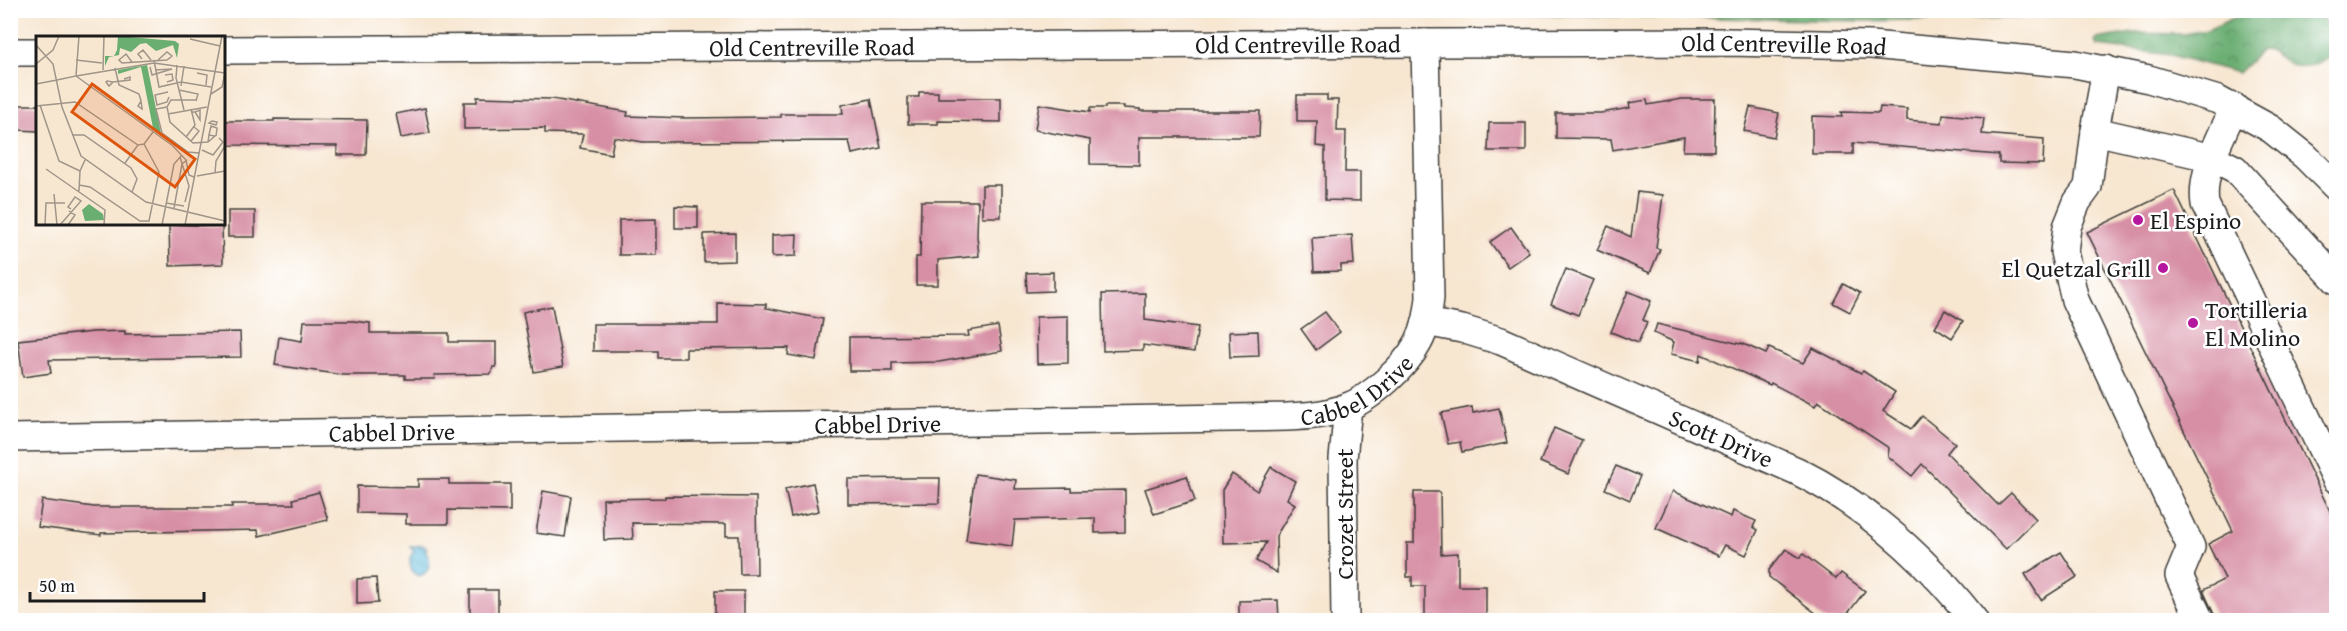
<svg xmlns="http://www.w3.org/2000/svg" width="2347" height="631" font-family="'Gentium Book Plus',serif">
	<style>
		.forest { fill: url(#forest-crowns); stroke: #436547; stroke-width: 1.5 }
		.water { fill: url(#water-waves); stroke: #3c6b7c; stroke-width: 1.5 }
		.building { fill: #d78fa5 }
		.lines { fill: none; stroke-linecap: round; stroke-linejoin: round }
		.minor-casing { stroke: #3d3a37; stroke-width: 30 }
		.minor { stroke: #fff; stroke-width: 27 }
		.poi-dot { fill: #b5179e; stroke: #fff; stroke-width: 2 }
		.labels { text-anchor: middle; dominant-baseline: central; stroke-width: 5; stroke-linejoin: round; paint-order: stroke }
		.street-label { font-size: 24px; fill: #1c1c1c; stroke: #fff }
		.poi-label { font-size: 24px; fill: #1c1c1c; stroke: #fff; text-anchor: start }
		.inset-road { fill: none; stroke: #9f9588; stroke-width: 1.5 }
		.view { fill: #de560d; fill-opacity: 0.15; stroke: #de560d; stroke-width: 3 }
		.inset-edge { fill: none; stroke: #1c1c1c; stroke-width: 3 }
	</style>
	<defs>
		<pattern id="forest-crowns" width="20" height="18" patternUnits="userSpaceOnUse" patternTransform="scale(1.5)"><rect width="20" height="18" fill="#6aae72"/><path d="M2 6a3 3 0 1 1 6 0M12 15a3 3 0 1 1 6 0" fill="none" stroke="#568d5d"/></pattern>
		<pattern id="water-waves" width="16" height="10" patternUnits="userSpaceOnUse" patternTransform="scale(1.5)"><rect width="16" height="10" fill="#5dbadc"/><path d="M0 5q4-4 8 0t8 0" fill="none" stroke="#509fbc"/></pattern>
	</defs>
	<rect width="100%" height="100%" fill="#fff"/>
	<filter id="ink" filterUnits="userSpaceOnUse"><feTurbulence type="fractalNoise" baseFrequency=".0167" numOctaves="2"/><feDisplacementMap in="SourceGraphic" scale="12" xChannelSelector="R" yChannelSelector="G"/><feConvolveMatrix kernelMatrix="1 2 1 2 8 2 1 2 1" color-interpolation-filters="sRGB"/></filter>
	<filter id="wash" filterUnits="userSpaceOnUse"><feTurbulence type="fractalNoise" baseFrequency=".008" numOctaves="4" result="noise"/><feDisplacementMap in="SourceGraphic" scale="24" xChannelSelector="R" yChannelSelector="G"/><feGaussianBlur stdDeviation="1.35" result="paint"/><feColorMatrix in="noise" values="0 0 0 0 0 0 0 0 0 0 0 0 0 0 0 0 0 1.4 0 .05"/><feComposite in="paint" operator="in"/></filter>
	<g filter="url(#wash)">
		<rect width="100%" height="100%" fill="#f7e6d0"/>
		<!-- forest -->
		<g class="forest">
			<polygon points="1469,11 2108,11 2011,18 1862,21 1473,13"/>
			<path d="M2249 11H2319L2336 44V55C2309 67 2294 75 2272 51L2261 50 2238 73 2171 55 2098 46 2095 42 2097 39 2133 33 2183 34 2207 30Z"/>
		</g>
		<!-- water -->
		<path class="water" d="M422 545 427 548 425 551C433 560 430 573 419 576 410 572 410 566 410 557L414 551 410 547Z"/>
		<g id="blocks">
			<!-- building -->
			<g class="building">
				<polygon points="919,92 938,92 938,98 1001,98 1001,122 938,121 938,124 908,124 908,97 919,97"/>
				<polygon points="1297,95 1327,95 1327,100 1338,100 1337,131 1346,131 1345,172 1360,172 1360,201 1325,200 1325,147 1316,146 1317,121 1297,121"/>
				<polygon points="477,97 552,99 628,112 627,116 685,118 781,117 781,114 843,114 842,105 871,99 881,148 852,154 849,141 643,142 614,137 611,154 580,148 583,134 545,133 545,128 464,129 464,102 477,102"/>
				<polygon points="1682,99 1715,99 1714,151 1683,151 1684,137 1613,150 1611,139 1556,138 1556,113 1601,113 1630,108 1629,103 1647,100 1648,105"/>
				<polygon points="1039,104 1090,112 1090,108 1105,108 1105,106 1124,106 1124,108 1140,109 1140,111 1260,111 1259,137 1139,137 1139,165 1090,164 1090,140 1035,130"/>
				<polygon points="19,105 38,105 38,131 19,130"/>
				<polygon points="1750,107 1779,113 1774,137 1744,131"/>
				<polygon points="1880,107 1907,109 1907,120 1942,123 1943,114 1984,118 1982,134 2044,139 2043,164 1999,163 1999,155 1853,143 1853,154 1812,154 1812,116 1842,117 1841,112 1879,113"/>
				<polygon points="425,108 430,133 401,138 396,114"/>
				<polygon points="274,119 367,120 366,155 337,155 337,146 224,145 224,121 274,121"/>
				<polygon points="1489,123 1526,123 1526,151 1488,151"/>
				<rect x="982" y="185" width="19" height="32"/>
				<polygon points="2174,190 2330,511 2337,518 2337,621 2217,621 2203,590 2225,579 2208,544 2233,531 2087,232"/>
				<polygon points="1637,192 1663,195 1656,248 1660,249 1650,273 1597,250 1608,226 1631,237"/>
				<polygon points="921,201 978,201 977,236 979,256 938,260 938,285 916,285 916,257 920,257"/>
				<polygon points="675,206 698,207 698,228 675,228"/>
				<rect x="228" y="211" width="27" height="26"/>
				<polygon points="656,219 656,255 619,255 619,220"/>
				<polygon points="169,224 222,226 223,264 170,266"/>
				<polygon points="1511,227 1529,252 1508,267 1490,242"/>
				<polygon points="735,233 735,261 704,262 704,234"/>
				<polygon points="797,234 796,256 772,257 772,235"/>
				<polygon points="1352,235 1354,264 1341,265 1341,271 1314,272 1312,238"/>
				<polygon points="1566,269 1593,280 1578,315 1551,304"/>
				<polygon points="1053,272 1053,291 1027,292 1026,273"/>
				<polygon points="1843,284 1860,293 1850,312 1833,303"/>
				<polygon points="1628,291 1651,301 1643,320 1647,322 1638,343 1611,332"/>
				<polygon points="1145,293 1145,320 1198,327 1194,352 1143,345 1143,350 1103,351 1102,294"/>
				<polygon points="718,303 766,304 766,308 823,319 816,360 788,355 789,348 686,349 686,358 658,358 658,351 593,351 593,324 718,324"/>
				<polygon points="552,306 563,367 534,372 523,312"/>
				<polygon points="1945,310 1963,321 1952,338 1935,327"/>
				<polygon points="1325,312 1340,332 1316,350 1301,329"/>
				<polygon points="1068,316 1068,363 1037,364 1036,317"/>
				<polygon points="304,321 353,321 370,323 370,333 449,333 449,342 496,342 496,367 493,367 491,374 434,375 435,379 405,379 405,375 343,375 275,365 279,337 302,341"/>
				<polygon points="1657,324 1740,344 1741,343 1766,354 1769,348 1803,363 1813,348 1861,373 1863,371 1895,392 1883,411 1911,429 1922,416 1955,443 1947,453 1998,505 2011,493 2036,519 2006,549 1922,464 1912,476 1888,456 1889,448 1818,401 1815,406 1771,383 1770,385 1701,354 1700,361 1671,354 1674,342 1654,333"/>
				<polygon points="998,326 1002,351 939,362 892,363 892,371 849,371 849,337 969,336 968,331"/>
				<polygon points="125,331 125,334 240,332 241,357 49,360 51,373 23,377 18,340 93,332"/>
				<polygon points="1258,331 1259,356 1230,357 1229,332"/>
				<polygon points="1472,407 1473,413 1499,408 1507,443 1462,452 1460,442 1448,444 1441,413"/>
				<polygon points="1554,428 1582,440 1568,474 1540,462"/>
				<polygon points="1616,466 1640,476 1630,500 1605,489"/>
				<polygon points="1271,467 1295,481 1287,499 1295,504 1276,536 1277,573 1256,561 1266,542 1223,543 1222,490 1232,474 1257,491"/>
				<polygon points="975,474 1016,480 1015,489 1071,488 1071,491 1125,490 1125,532 1095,533 1095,518 1015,520 1012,546 966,540"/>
				<polygon points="1187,476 1195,501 1154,514 1145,489"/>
				<polygon points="909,478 940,478 939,503 848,504 848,479"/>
				<polygon points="418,479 449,479 449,484 510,484 510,511 448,510 448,524 406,524 406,514 357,513 357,486 418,487"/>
				<polygon points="813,483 819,511 791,517 785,489"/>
				<polygon points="543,491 571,496 565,537 536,533"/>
				<polygon points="1673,491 1731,517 1733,511 1756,521 1753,527 1758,530 1746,555 1725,545 1719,556 1656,528"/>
				<polygon points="319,492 328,520 259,536 258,530 101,533 101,535 38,527 42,500 94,507 232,507 232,504 294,504 293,499"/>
				<polygon points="1414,492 1440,492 1441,554 1458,553 1458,586 1486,586 1486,620 1425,621 1425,586 1412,586 1412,577 1407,577 1407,543 1414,543"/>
				<polygon points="665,496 756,497 757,574 740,574 739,536 726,536 726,524 632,523 633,539 604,540 603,499 665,498"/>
				<polygon points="1786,549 1800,558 1803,554 1836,579 1841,573 1865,591 1842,621 1826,621 1769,577 1769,570"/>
				<polygon points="2061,552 2077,577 2041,600 2025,574"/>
				<polygon points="376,578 378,603 357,604 357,579"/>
				<rect x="470" y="590" width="28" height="31"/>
				<rect x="715" y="591" width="29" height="26"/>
				<polygon points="1278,600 1279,621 1239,621 1239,601"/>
			</g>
		</g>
	</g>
	<g filter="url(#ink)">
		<use href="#blocks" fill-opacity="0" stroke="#3d3a37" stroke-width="1.5"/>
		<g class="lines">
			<!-- minor casing -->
			<g class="minor-casing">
				<g id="minor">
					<path id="s1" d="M224 50 1425 43 1727 42 1871 45 2075 64 2149 79 2218 100 2271 129 2305 156 2336 187"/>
					<polyline points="10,52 38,52"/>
					<polyline points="2106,69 2095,131 2088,187 2077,202 2067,227 2064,252 2075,300 2191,547 2179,576 2200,620"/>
					<path d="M2234 107C2222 137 2200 171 2205 204L2336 479"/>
					<polyline points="2095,131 2213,158 2235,169 2336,280"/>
					<path id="s2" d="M1426 322 1462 329 1501 341 1797 471C1869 507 1925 558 1974 620"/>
					<path id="s3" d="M10 438 1287 417C1308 416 1327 415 1347 407 1371 398 1406 366 1418 343 1426 329 1428 314 1430 298L1425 43"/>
					<polyline points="1345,620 1343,459 1348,407"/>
				</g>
			</g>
			<!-- minor -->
			<use href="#minor" class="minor"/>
		</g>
	</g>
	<!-- markers -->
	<g class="poi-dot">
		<circle cx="2138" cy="220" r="6"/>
		<circle cx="2163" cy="268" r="6"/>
		<circle cx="2193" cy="323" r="6"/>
	</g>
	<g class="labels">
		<!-- street labels -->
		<g class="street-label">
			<text stroke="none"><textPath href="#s1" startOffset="1074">Old Centreville Road</textPath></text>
			<text stroke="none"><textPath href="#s1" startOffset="588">Old Centreville Road</textPath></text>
			<text stroke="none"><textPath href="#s1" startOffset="1560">Old Centreville Road</textPath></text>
			<text stroke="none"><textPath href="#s3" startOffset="1354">Cabbel Drive</textPath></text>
			<text stroke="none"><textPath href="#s3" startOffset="868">Cabbel Drive</textPath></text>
			<text stroke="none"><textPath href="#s3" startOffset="382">Cabbel Drive</textPath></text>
			<text stroke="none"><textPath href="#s2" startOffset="318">Scott Drive</textPath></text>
			<text transform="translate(1344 514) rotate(-90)">Crozet Street</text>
		</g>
		<!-- poi labels -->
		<g class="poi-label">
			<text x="2150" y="220">El Espino</text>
			<text x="2151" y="268" text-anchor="end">El Quetzal Grill</text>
			<text x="2205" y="309">Tortilleria<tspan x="2205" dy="28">El Molino</tspan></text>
		</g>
	</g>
	<!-- overview -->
	<g transform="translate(36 36)">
		<rect width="189" height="189" fill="#f7e6d0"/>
		<path d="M82 0 139 5 143 8 141 22 137 9 120 15 110 7 104 8 95 16 84 12 83 19 73 21 69 30V20H78L81 14ZM111 29 125 97 158 120 117 92 105 31 82 38V34ZM53 168 67 178 68 184 49 185 46 174Z" fill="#6aae72"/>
		<path class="inset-road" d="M154 3 184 10M0 9 17 28 26 71 45 120 110 166 189 185M106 23 102 18 107 14 115 24M40 24 66 27M118 24 123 51 145 46 175 51M96 26 90 18 83 24 86 27 131 24 136 20 131 16 122 24M0 28 17 14 23 0M141 29 140 42 148 74M114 31 116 39 136 33 119 34M79 32 83 49 103 58 105 65M67 34 68 0M161 37 171 39 170 49M129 39 136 38 137 44 131 46M40 40 137 110 150 124 153 139 158 141M40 40 118 27 189 37M21 44 40 40 43 0M70 46 71 45 77 46 73 50ZM77 46 94 44V41L88 43M0 48 21 44M145 50 148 30M143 54 162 58 160 65M132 56 119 59 121 69 131 66 133 61M175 58 186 51 189 37M160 64H135L131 71 134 86 157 107 172 106 179 100 173 99 172 106M105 65 106 72V73L102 70ZM4 69 23 125 44 135M0 70 39 66 102 109 108 108 117 96M131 71 120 73 126 97 152 116 163 117M156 76H159L164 74V84L159 76M132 78 171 71M176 85 181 86 180 89 173 87ZM36 99H48L95 132 101 143 96 156M173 99 175 90 181 92 180 100M150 101 159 89 155 73M155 105 163 95 158 91M166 114 177 119 187 106 183 102M144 121 153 150 149 166M89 127 102 109M10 133 69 174 68 189M179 137 180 125 189 110M161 140 189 135M43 149 54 151 104 185H113L123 136 108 108M43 155 44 135 49 124M18 158 21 189M130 167 148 170M138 172 146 128 151 124M9 189 10 167H29M24 189 45 165 39 161 32 171 35 173M32 189 39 179 33 175M126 189 138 128 146 119M149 189 186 0"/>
		<path class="view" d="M56 48 159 123 139 151 36 76Z"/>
		<rect width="189" height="189" class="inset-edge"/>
	</g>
	<!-- margin -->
	<rect width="2347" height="631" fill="none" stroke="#fff" stroke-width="36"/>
	<!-- scale -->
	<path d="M30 592v9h174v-9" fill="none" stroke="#1c1c1c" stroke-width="3"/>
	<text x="39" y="592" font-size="18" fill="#1c1c1c" stroke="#ffffff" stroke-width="4.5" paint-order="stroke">50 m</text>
</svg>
